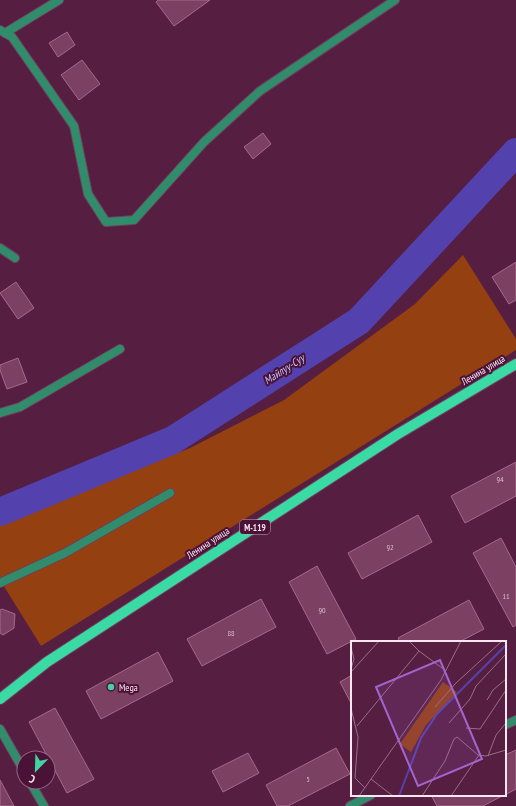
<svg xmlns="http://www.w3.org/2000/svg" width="516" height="806" font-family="'PT Sans Narrow',sans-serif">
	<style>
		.green { fill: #944010 }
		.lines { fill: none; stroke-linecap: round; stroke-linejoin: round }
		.river { stroke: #5342ae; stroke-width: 28 }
		.building { fill: #7c4063; stroke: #a8688c }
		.service-casing { stroke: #713e5d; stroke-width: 10 }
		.minor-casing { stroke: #713e5d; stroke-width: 10 }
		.primary-casing { stroke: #713e5d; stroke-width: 12 }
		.service { stroke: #318c6b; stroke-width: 8 }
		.minor { stroke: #318c6b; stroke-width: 8 }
		.primary { stroke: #3adaa4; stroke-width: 10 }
		.poi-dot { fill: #42d4a0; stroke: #4b1237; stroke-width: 1.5 }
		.labels { text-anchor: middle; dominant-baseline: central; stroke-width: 4; stroke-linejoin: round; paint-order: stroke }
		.number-label { font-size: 8px; fill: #dcbcce }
		.shield { fill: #4b1237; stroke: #c7a6b9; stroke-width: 1 }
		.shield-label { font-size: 9px; font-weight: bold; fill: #fce6f1 }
		.street-label { font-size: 10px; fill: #fce6f1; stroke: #4b1237 }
		.poi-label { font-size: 10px; fill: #fce6f1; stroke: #4b1237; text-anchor: start }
		.water-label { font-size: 11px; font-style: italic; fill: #c2c1f9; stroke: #4b1237 }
		.inset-river { fill: none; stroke: #5342ae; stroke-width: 2 }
		.inset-road { fill: none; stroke: #986e87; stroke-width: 1 }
		.view { fill: #a264ce; fill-opacity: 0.15; stroke: #a264ce; stroke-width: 2 }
		.inset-edge { fill: none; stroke: #fce6f1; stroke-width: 2 }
	</style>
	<rect width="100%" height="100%" fill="#561e41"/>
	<!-- green -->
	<polygon class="green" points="463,255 516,339 516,350 41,646 0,580 0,523 190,448 284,400 415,304"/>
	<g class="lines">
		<!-- river -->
		<polyline class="river" points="0,512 173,440 359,321 516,152"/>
	</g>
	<!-- building -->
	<g class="building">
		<polygon points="158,0 210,0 174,26 156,2"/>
		<polygon points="67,32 75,45 58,57 49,43"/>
		<polygon points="82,60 100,84 79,100 61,75"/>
		<polygon points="263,133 271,144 253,159 244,147"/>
		<polygon points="516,262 516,300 509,304 492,277"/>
		<polygon points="16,282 34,308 18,319 0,293"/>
		<polygon points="18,358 27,382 7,389 0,370 0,365"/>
		<polygon points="516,462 516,496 465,523 451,496"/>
		<polygon points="418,515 432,542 362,579 348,553"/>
		<polygon points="501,538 516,567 516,625 513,627 473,553"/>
		<polygon points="317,566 356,639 327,654 289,582"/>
		<polygon points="261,599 276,627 202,666 187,639"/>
		<polygon points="469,600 484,629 459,642 400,642 398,638"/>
		<polygon points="2,609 15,614 14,628 3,635 0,633 0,610"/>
		<polygon points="158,652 173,681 101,719 86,691"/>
		<polygon points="352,675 352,705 340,682"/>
		<polygon points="55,708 94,779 67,793 29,722"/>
		<polygon points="336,748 350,774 288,806 277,806 266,785"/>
		<polygon points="516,750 516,789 505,795 505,755"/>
		<polygon points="248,753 259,773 223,792 212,771"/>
		<polygon points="0,780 14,806 0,806"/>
		<polygon points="431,795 504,795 483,806 437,806"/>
	</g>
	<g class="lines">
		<!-- service casing -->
		<g class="service-casing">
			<g id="service">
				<polyline points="5,33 59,0"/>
				<polyline points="0,583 65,553 170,493"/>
			</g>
		</g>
		<!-- minor casing -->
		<g class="minor-casing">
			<g id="minor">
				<polyline points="0,30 12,37 74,126 88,194 106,222 134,220 204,142 260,91 395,0"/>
				<polyline points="0,248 15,258"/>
				<polyline points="0,413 20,407 120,349"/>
				<polyline points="505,725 516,720"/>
				<polyline points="0,729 24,771"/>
				<polyline points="30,782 44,806"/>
				<polyline points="350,806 371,795"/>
			</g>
		</g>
		<!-- primary casing -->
		<g class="primary-casing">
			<polyline id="primary" points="0,699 47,662 398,434 516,364"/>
		</g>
		<!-- service -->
		<use href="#service" class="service"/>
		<!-- minor -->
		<use href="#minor" class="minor"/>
		<!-- primary -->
		<use href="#primary" class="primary"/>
	</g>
	<!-- markers -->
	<circle class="poi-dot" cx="111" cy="687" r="4"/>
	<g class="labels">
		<!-- number labels -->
		<g class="number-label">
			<text x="500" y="479">94</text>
			<text x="390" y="547">92</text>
			<text x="506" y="596">11</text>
			<text x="322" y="610">90</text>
			<text x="231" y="633">88</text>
			<text x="308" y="779">5</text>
		</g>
		<!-- shield labels -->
		<rect class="shield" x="240" y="520" width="30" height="14" rx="3"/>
		<g class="shield-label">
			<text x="255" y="527">М-119</text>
		</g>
		<!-- street labels -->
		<g class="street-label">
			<text transform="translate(483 370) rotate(-31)">Ленина улица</text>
			<text transform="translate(208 543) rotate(-33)">Ленина улица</text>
		</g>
		<!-- poi labels -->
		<g class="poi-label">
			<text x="119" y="687">Mega</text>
		</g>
		<!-- water labels -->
		<g class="water-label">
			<text transform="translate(284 369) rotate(-33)">Майлуу-Суу</text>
		</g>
	</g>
	<!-- overview -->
	<g transform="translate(351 641)">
		<rect width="155" height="155" fill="#561e41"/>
		<path d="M92 41 106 51 75 84 60 111 49 103Z" fill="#944010"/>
		<path class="inset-river" d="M48 155 70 97 86 73 155 4"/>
		<path class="inset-road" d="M58 0 68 10M0 6 3 18 0 28M0 31 28 0M136 59 142 49 155 38M84 66 105 42 151 0M0 67 7 96 4 137 14 147M98 82 119 58 125 45 155 13M6 85 68 10 95 30M115 87 129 88 155 49M137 115 145 94 155 82M20 138 42 155M8 155 90 39 110 0M71 155 94 120 103 98 106 96 127 114 135 115 155 109M100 155 128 114"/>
		<path class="view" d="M89 19 131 118 67 145 25 46Z"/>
		<rect width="155" height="155" class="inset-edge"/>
	</g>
	<!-- north arrow -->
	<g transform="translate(36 770) rotate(203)"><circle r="19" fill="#4b1237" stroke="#926781"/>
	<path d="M0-3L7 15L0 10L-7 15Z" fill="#42d4a0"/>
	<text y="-6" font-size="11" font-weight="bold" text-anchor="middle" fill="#fce6f1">С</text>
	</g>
</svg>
